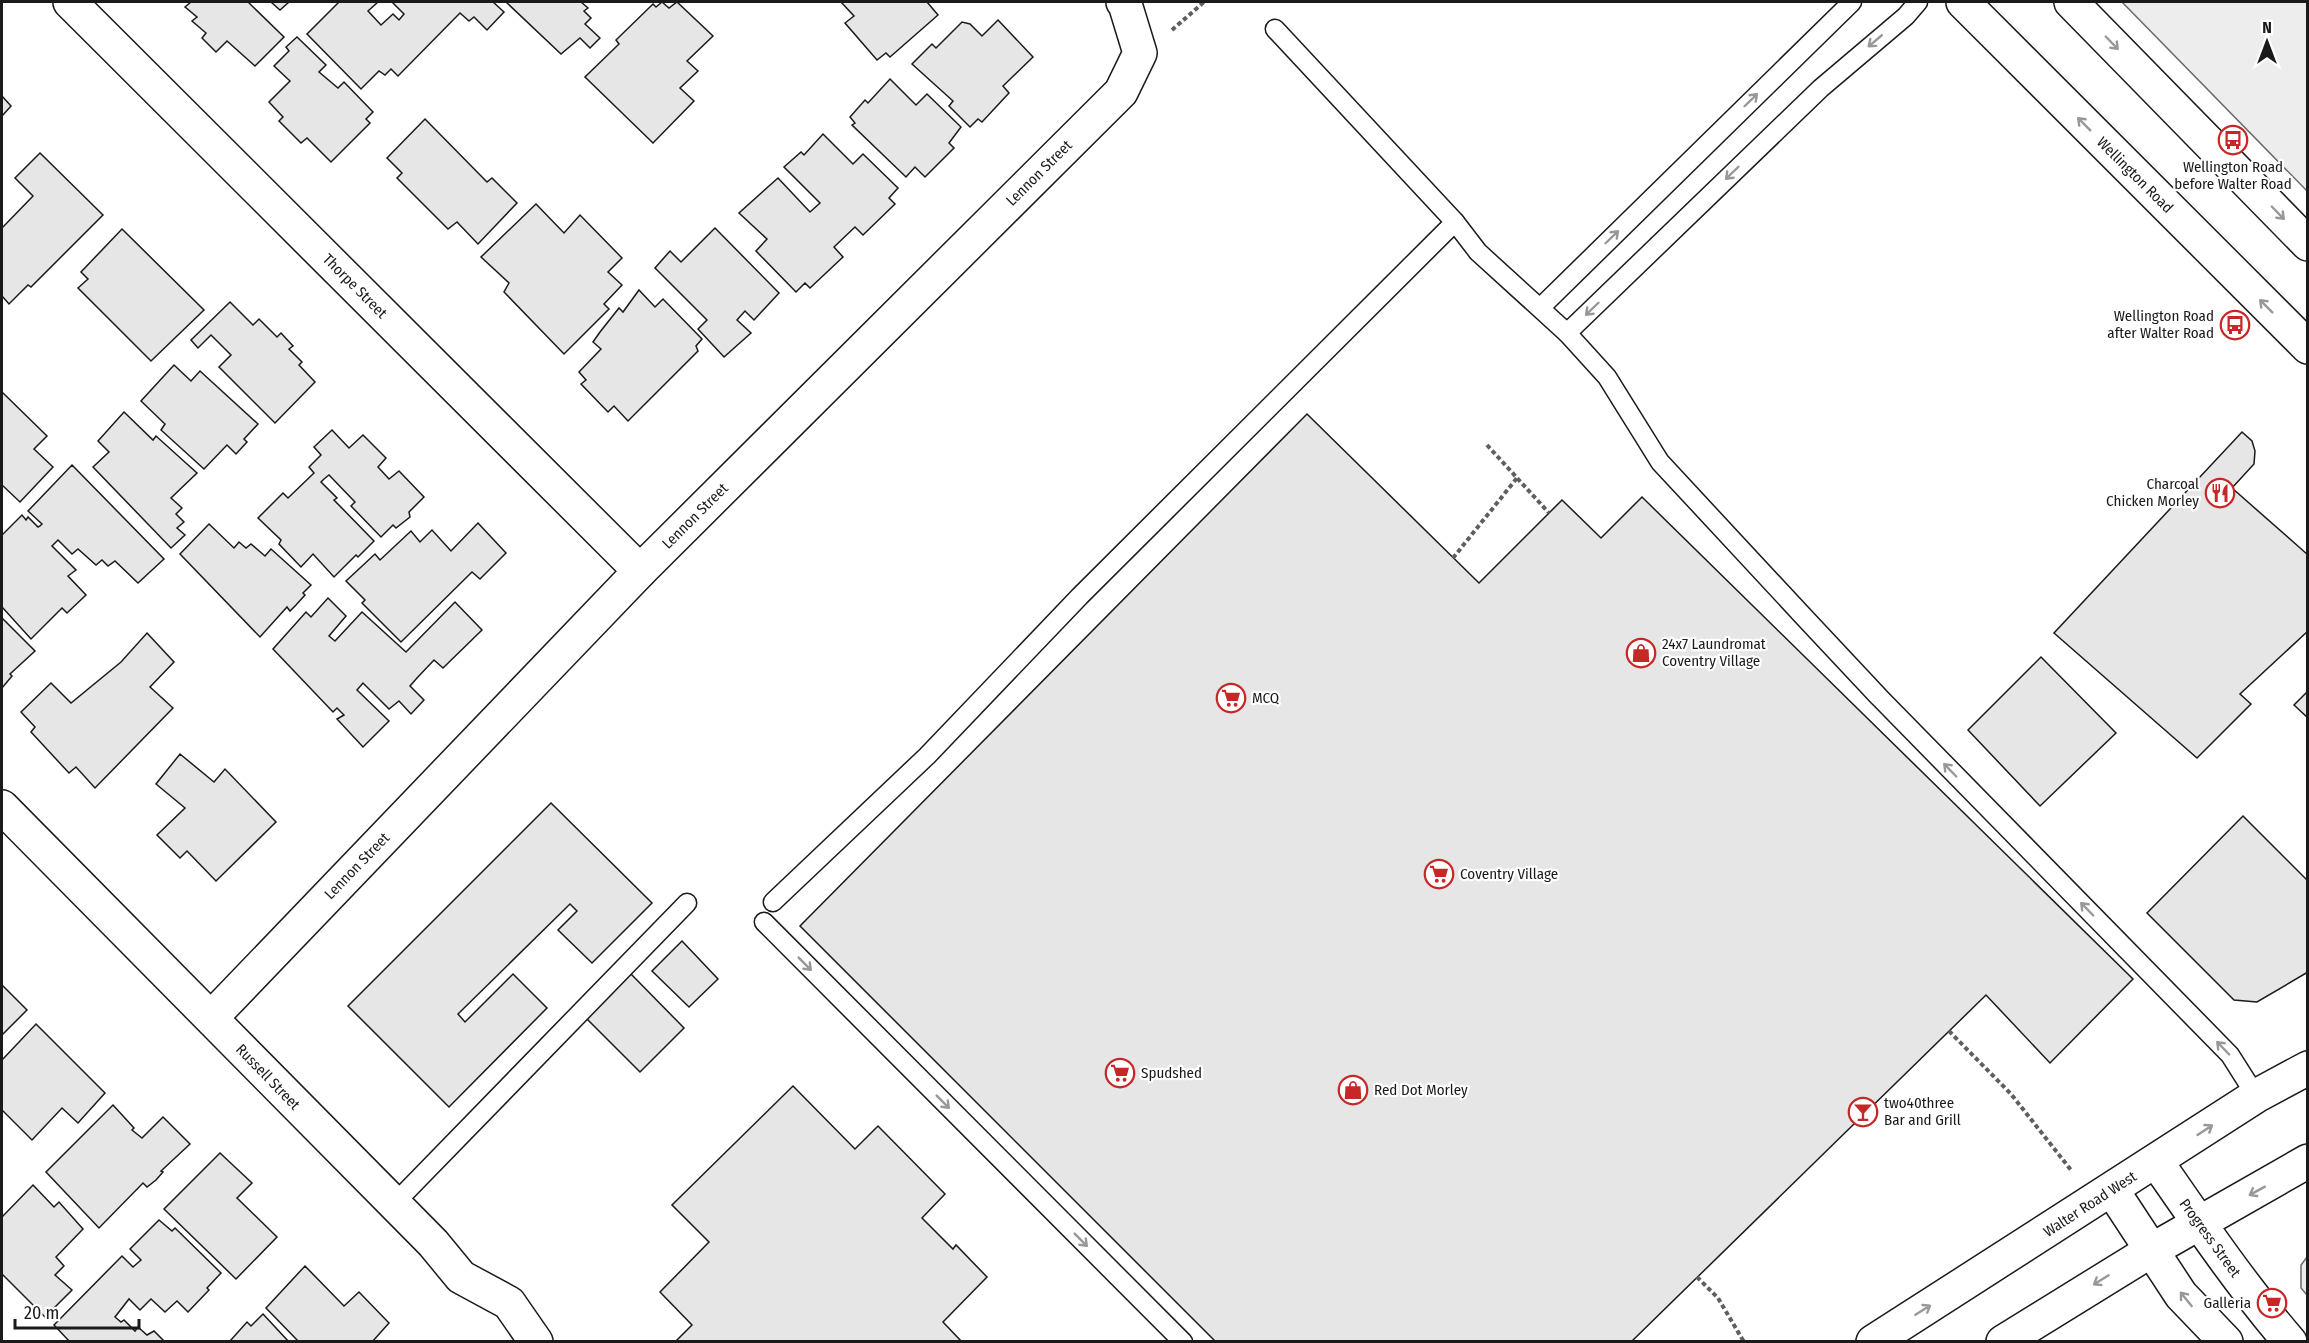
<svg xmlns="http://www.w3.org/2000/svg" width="2309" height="1343" font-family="'Fira Sans Condensed',sans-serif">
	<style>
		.parking { fill: #ededed; stroke: #6a6a6a; stroke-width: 1.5 }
		.building { fill: #e6e6e6; stroke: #1a1a1a; stroke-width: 1.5 }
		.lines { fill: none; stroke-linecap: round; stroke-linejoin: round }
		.service-casing { stroke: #1a1a1a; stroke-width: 21 }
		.minor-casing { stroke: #1a1a1a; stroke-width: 36 }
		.tertiary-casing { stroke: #1a1a1a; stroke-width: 36 }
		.primary-casing { stroke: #1a1a1a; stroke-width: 36 }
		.path { stroke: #5f5f5f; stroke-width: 4; stroke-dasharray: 4.5 3; stroke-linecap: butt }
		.service { stroke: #fff; stroke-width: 18 }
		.minor { stroke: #fff; stroke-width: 33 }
		.tertiary { stroke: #fff; stroke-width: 33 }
		.primary { stroke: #fff; stroke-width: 33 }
		.oneway { stroke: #989898 }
		.labels { text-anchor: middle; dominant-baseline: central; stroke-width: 4.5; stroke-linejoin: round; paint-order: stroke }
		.poi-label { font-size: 15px; fill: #1a1a1a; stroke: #fff; text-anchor: start }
		.street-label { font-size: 15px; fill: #1a1a1a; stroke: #fff }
	</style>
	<rect width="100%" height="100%" fill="#fff"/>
	<!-- parking -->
	<g class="parking">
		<polygon points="2122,2 2307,2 2307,191"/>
		<polygon points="2307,1257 2307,1295 2301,1288 2301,1265"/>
	</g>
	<!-- building -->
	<g class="building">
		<polygon points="191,2 248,2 284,37 255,66 227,41 216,52 202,38 206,33 192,21 197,17 185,7"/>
		<polygon points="271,2 289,2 280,10"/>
		<polygon points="339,2 378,2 368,11 381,25 393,14 399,20 404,14 392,2 493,2 504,12 487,30 474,17 469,21 460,13 398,76 391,69 385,75 379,71 361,89 307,34"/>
		<polygon points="506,2 581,2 588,8 584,11 591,18 585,24 600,38 590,48 580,38 561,54"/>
		<polygon points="662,2 669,8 677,2 713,36 687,61 698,71 680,88 694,101 653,143 585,77 619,44 616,40 653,4 656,7"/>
		<polygon points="841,2 927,2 938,15 890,57 886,53 877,60 845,23 854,16"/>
		<polygon points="998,20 1033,57 1003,86 1009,93 982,122 978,119 970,127 949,106 953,101 912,64 932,44 936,48 962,22 970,24 982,36"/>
		<polygon points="297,37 326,65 319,72 338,88 344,82 373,112 366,119 370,123 331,162 307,138 301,143 279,121 283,117 269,102 290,81 274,66 289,51 286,47"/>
		<polygon points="890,79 916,105 927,94 961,127 949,143 954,148 925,177 915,167 906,177 852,125 855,123 850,117 865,100 868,103"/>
		<polygon points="2,96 11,106 2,116"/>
		<polygon points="425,119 487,182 492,178 517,203 478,244 457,222 448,229 397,178 402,173 387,158"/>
		<polygon points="823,134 853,164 863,154 898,188 889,198 895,204 863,235 855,227 834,247 843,257 810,288 805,283 796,292 756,251 767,239 739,213 778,178 810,212 820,203 784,167 801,152 804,155"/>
		<polygon points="40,153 103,215 31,287 28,285 9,304 2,296 2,228 33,196 15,178"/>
		<polygon points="536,204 564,233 580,215 622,258 608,272 622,285 604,304 609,309 564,354 504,292 509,283 481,257"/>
		<polygon points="715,228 779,293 754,320 745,311 737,320 751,333 724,357 698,329 707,320 655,268 670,251 681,262"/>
		<polygon points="122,229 204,310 151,361 78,288 88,279 81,272"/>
		<polygon points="639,290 655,307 663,299 702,339 696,346 698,351 628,421 614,406 608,412 581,384 586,380 579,372 601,349 593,342 600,332 619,308 623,312"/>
		<polygon points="230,302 253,325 259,319 277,337 281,333 293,346 289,349 302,362 299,365 315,382 275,423 219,367 231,355 211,335 198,348 191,340"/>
		<polygon points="174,365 191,381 200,371 258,424 244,439 247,442 236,454 227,445 204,469 161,430 165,424 141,401"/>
		<polygon points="2,392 47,436 34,449 53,467 20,502 2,485"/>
		<polygon points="124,412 153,440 156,436 197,473 171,498 182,508 176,514 184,522 177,528 185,535 171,548 93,467 109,452 98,441"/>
		<polygon points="1307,414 1479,583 1562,500 1601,538 1642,497 2133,979 2050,1063 1986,995 1631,1342 1216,1342 800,926"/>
		<polygon points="332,430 349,448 363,435 386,458 378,467 389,479 399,471 424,497 409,512 410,517 396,528 393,525 381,537 351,506 355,502 329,475 324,479 321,482 337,498 334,500 374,541 358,557 356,555 334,577 313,554 301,567 279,544 281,540 258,518 283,493 288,498 314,473 309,467 321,455 314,447"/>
		<polygon points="2242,432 2252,441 2255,451 2254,464 2232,488 2308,555 2308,631 2240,694 2251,704 2197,758 2054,633"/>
		<polygon points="72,465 164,559 138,583 115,561 108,566 102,560 96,565 78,549 72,554 58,540 52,546 76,570 68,576 86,595 67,613 62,608 31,639 2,607 2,535 22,515 26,520 28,517 38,527 40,526 42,524 28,511"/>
		<polygon points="478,523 506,553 480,579 472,572 401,642 362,603 365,600 346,581 375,554 380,560 411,531 420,542 432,530 451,551"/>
		<polygon points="209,524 234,548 239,542 246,548 251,544 265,556 271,549 311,585 303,593 305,595 296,605 290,611 287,607 260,637 180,554"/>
		<polygon points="328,598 346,616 329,636 335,641 362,612 406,652 455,602 482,630 443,668 434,660 417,678 410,686 424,700 411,714 399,701 389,709 363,683 357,690 389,721 363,747 337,719 344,715 337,708 333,712 273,649 306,612 311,617"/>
		<polygon points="2,618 35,651 10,674 12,676 2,688"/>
		<polygon points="147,633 174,662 150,687 173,708 95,788 76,767 69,773 31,732 35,727 21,712 51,683 71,703 121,662"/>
		<polygon points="2041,657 2116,733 2040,806 1968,730"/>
		<polygon points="2308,691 2308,718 2294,705"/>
		<polygon points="180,754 214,782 225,769 276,822 216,881 187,851 180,858 157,835 185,808 156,784"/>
		<polygon points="551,803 652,903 592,963 558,930 577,911 570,904 458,1014 465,1022 513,974 547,1008 449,1107 348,1006"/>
		<polygon points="2243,816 2308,881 2308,972 2257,1002 2234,1000 2147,913"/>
		<polygon points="682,941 718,979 689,1007 652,971"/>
		<polygon points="630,973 684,1028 640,1072 585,1017"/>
		<polygon points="2,985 27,1010 2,1035"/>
		<polygon points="36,1024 105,1093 78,1123 62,1108 32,1140 2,1110 2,1060"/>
		<polygon points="793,1086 855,1149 878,1126 945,1194 922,1218 953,1249 956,1245 987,1277 943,1322 962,1342 675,1342 692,1325 660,1292 709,1242 672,1205"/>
		<polygon points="113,1105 134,1128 132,1130 142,1138 163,1117 190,1144 161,1171 163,1172 156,1180 147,1187 143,1183 99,1228 46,1172"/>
		<polygon points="220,1153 252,1183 237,1198 277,1237 236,1279 164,1209"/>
		<polygon points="33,1185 54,1207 59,1202 83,1229 56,1257 64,1266 55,1275 72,1290 45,1317 2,1274 2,1217"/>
		<polygon points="159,1220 172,1231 175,1228 221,1273 207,1288 209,1290 188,1312 177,1301 165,1312 151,1299 140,1310 129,1299 115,1317 121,1322 124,1320 135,1331 138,1327 147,1335 154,1331 165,1342 70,1342 54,1325 122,1256 133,1267 141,1260 130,1249"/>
		<polygon points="305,1266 344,1306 359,1292 389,1323 372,1342 299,1342 266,1308"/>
		<polygon points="263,1314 289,1342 230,1341 247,1322 251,1326"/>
	</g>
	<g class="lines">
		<!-- service casing -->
		<g class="service-casing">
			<g id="service">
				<polyline points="1275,29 1455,222 1478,252 1567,333 1607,377 1660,462 1804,617 1879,697 2230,1055 2256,1096"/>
				<polyline points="1541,307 1852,2"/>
				<polyline points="1567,333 1821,88 1906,16 1918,2"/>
				<polyline points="773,902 927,756 1080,596 1455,222"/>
				<polyline points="764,922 1183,1342"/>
				<polyline points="394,1204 687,903"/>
			</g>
		</g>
		<!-- minor casing -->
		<g class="minor-casing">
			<g id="minor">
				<polyline points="70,2 640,571"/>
				<polyline points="212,1017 640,571 1121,92 1140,53 1125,4 1123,2"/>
				<path d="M2156 1161C2199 1223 2241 1285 2290 1342"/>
				<polyline points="2112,1190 2181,1295 2226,1342"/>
			</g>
		</g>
		<!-- tertiary casing -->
		<g class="tertiary-casing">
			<polyline id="tertiary" points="2,807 433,1243 461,1277 509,1303 536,1342"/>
		</g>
		<!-- primary casing -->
		<g class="primary-casing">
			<g id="primary">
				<polyline points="1963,2 2308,347"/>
				<polyline points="2071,2 2308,244"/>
				<polyline points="1873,1342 2256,1096 2308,1068"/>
				<polyline points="2003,1342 2152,1250 2308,1161"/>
			</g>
		</g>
		<!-- path -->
		<g class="path">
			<polyline points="1172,30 1204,2"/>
			<polyline points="1487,445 1549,513"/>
			<polyline points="1453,558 1517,478"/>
			<polyline points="1949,1031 2011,1094 2071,1170"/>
			<polyline points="1697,1277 1718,1298 1744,1342"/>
		</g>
		<!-- service -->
		<use href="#service" class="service"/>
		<!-- minor -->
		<use href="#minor" class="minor"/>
		<!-- tertiary -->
		<use href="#tertiary" class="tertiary"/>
		<!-- primary -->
		<use href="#primary" class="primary"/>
	</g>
	<!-- one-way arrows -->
	<defs><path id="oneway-shaft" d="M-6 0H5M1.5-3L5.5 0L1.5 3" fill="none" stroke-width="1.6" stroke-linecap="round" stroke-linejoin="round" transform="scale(1.5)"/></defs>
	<g class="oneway">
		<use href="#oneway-shaft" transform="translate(1875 41) rotate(140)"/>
		<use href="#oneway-shaft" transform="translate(2112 43) rotate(46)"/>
		<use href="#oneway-shaft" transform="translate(1751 100) rotate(-44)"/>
		<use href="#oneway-shaft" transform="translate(2084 124) rotate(-135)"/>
		<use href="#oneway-shaft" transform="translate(1732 173) rotate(136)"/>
		<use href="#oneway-shaft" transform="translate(2278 213) rotate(46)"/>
		<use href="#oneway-shaft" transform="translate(1612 237) rotate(-44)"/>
		<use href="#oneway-shaft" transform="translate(2266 306) rotate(-135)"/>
		<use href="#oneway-shaft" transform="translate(1592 309) rotate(136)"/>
		<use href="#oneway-shaft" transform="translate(1950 770) rotate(-134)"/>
		<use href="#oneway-shaft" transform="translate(2087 909) rotate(-134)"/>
		<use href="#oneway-shaft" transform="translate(805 964) rotate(45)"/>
		<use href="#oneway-shaft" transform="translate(2223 1048) rotate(-134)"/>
		<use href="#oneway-shaft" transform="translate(943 1102) rotate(45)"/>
		<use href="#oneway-shaft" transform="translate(2205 1130) rotate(-33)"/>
		<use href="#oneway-shaft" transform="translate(2257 1191) rotate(151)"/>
		<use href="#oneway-shaft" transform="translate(1081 1240) rotate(45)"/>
		<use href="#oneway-shaft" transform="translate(2101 1280) rotate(148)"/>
		<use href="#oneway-shaft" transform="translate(2186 1299) rotate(-129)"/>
		<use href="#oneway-shaft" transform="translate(1923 1310) rotate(-32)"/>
	</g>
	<!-- icons -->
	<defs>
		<g id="bus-ring" transform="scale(1.5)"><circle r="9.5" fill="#fff" stroke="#c62828" stroke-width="1.5"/><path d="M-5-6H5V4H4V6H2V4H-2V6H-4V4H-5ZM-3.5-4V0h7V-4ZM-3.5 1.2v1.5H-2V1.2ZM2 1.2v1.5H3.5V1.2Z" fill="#c62828"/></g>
		<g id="restaurant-ring" transform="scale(1.5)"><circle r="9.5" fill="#fff" stroke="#c62828" stroke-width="1.5"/><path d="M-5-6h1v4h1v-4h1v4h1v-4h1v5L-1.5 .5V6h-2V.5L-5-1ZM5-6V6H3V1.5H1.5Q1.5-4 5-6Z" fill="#c62828"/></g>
		<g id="shop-ring" transform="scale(1.5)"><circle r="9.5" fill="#fff" stroke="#c62828" stroke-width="1.5"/><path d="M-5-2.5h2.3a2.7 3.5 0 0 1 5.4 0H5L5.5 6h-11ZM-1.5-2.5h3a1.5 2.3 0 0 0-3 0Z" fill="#c62828"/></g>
		<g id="supermarket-ring" transform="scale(1.5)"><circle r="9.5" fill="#fff" stroke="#c62828" stroke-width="1.5"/><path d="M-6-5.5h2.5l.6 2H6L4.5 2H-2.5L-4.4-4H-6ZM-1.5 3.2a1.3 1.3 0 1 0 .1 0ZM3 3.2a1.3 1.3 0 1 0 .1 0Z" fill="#c62828"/></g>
		<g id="bar-ring" transform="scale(1.5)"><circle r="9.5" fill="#fff" stroke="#c62828" stroke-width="1.5"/><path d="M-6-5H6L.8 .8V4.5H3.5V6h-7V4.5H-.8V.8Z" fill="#c62828"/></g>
	</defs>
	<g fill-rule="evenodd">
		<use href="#bus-ring" x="2233" y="140"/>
		<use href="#bus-ring" x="2235" y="325"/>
		<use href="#restaurant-ring" x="2220" y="493"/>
		<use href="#shop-ring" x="1641" y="653"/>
		<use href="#supermarket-ring" x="1231" y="698"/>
		<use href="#supermarket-ring" x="1439" y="874"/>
		<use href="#supermarket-ring" x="1120" y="1073"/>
		<use href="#shop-ring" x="1353" y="1090"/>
		<use href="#bar-ring" x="1863" y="1112"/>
		<use href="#supermarket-ring" x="2272" y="1303"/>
	</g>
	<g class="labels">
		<!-- poi labels -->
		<g class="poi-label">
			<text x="2233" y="167" text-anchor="middle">Wellington Road<tspan x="2233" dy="17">before Walter Road</tspan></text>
			<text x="2214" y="316" text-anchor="end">Wellington Road<tspan x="2214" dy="17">after Walter Road</tspan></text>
			<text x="2199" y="484" text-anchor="end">Charcoal<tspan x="2199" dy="17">Chicken Morley</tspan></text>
			<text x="1662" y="644">24x7 Laundromat<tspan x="1662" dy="17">Coventry Village</tspan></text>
			<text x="1252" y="698">MCQ</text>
			<text x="1460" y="874">Coventry Village</text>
			<text x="1141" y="1073">Spudshed</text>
			<text x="1374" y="1090">Red Dot Morley</text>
			<text x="1884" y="1103">two40three<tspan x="1884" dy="17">Bar and Grill</tspan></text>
			<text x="2251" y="1303" text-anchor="end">Galleria</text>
		</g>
		<!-- street labels -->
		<g class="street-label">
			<text transform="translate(1039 173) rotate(-45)">Lennon Street</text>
			<text transform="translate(2135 175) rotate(45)">Wellington Road</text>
			<text transform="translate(355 286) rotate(45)">Thorpe Street</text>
			<text transform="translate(695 516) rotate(-45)">Lennon Street</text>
			<text transform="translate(357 866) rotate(-46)">Lennon Street</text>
			<text transform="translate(268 1077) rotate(46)">Russell Street</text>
			<text transform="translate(2090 1204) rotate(-33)">Walter Road West</text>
			<text transform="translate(2210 1238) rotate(54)">Progress Street</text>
		</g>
	</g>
	<!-- border -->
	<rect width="2309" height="1343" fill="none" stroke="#1a1a1a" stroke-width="6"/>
	<!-- north arrow -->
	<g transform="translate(2267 42)" stroke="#ffffff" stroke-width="4.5" paint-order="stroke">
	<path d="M0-4.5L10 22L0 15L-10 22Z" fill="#1a1a1a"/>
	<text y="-9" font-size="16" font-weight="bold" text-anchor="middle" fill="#1a1a1a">N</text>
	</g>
	<!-- scale -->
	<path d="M15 1319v9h124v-9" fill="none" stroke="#1a1a1a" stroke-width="3"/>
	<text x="24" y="1319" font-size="18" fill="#1a1a1a" stroke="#ffffff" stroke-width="4.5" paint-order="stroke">20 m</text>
</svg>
